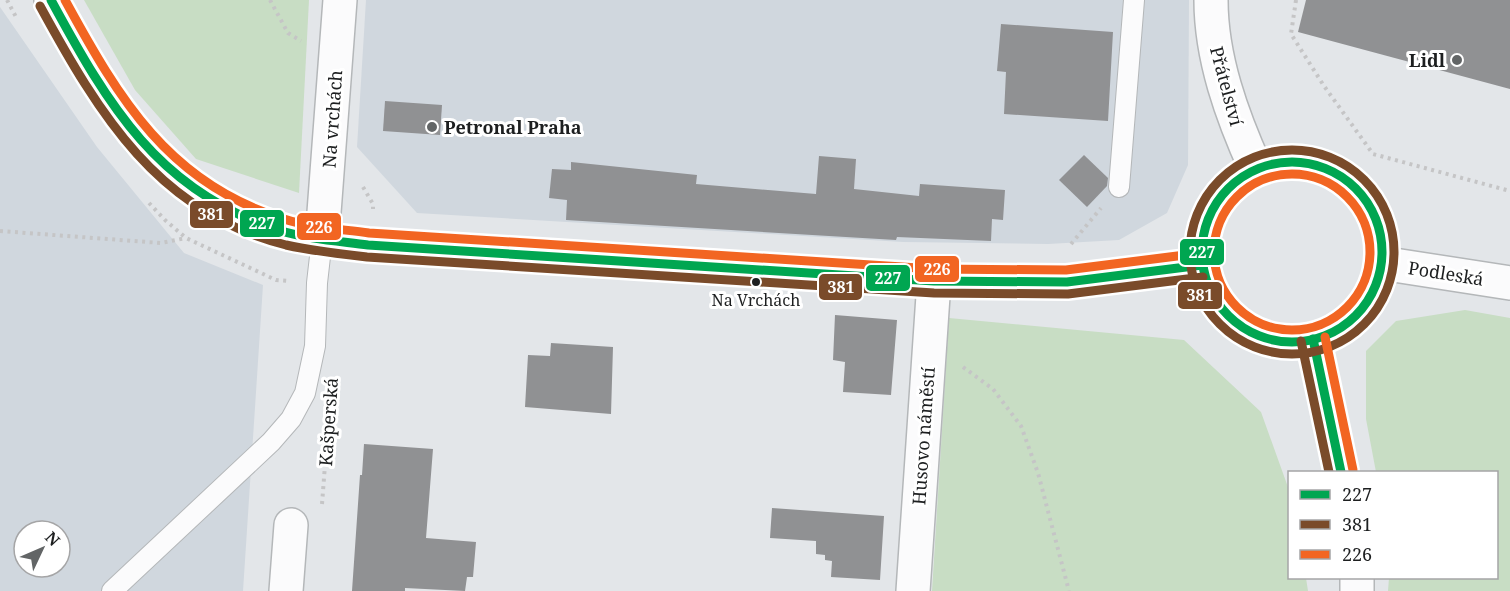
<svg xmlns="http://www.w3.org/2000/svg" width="1510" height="591" font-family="'Noto Serif',serif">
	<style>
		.built { fill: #d0d7de; fill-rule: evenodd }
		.green { fill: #c8ddc4 }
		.building { fill: #909193 }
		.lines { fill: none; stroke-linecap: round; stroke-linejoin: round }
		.service-casing { stroke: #b4b7b9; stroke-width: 22 }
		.minor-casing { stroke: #b4b7b9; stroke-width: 36 }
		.tertiary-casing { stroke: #b4b7b9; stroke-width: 36 }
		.secondary-casing { stroke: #b4b7b9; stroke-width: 36 }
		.path { stroke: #c5c5c6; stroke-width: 4; stroke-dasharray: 3 4.5; stroke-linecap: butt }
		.service { stroke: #fbfbfc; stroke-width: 20 }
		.minor { stroke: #fbfbfc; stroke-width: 33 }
		.tertiary { stroke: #fbfbfc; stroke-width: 33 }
		.secondary { stroke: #fbfbfc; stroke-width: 33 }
		.bus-1-casing { stroke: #fff; stroke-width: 14 }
		.bus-2-casing { stroke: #fff; stroke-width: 14 }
		.bus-3-casing { stroke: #fff; stroke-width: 14 }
		.bus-1 { stroke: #00a651; stroke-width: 9 }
		.bus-2 { stroke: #7a4b2a; stroke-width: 9 }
		.bus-3 { stroke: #f26522; stroke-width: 9 }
		.poi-dot { fill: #626566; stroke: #fff; stroke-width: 2 }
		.bus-dot { fill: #1d1f20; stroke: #fff; stroke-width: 2 }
		.labels { text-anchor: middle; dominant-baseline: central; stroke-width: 6; stroke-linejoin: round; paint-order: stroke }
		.bus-label { font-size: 16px; fill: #1d1f20; stroke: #fff }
		.poi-label { font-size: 18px; font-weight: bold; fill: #1d1f20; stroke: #fff; text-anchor: end }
		.street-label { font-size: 18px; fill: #1d1f20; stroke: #fff }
		.line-badge { stroke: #fff; stroke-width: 2 }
		.badge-label { font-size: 16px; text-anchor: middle; font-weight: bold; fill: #fff }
	</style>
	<rect width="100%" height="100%" fill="#e3e6e9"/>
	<!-- built -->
	<g class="built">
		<polygon points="366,0 1189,0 1188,165 1167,213 1119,240 1048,244 903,242 417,213 357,147"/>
		<path d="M0 7 97 147 184 253 263 285 243 591H0ZM24 531H60V567H24Z"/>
	</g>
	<!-- green -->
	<g class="green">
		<polygon points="84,0 309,0 299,193 196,159 135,90"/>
		<polygon points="1465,310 1510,318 1510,591 1388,591 1389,578 1496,578 1496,472 1376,472 1366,419 1366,351 1396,321"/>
		<polygon points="949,318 1184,340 1261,412 1289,490 1290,578 1306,578 1308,591 932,591"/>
	</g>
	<!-- building -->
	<g class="building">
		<polygon points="1306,0 1510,0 1510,89 1298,32"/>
		<polygon points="1001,24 1113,32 1108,121 1004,114 1006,72 997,71"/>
		<polygon points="385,101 442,105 440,135 383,131"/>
		<polygon points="1084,155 1108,178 1107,186 1087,207 1059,180"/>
		<polygon points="819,156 856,159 854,189 919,196 920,184 1005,190 1003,220 992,219 991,241 897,237 896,240 566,220 567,200 549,198 552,169 571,170 571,162 697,175 696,184 816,194"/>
		<polygon points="835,315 897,320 891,395 843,392 845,362 833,360"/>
		<polygon points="551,343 613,347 611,414 525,407 528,355 550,356"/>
		<polygon points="364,444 433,449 426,538 476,542 473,577 467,577 465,591 405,588 405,591 352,591 360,475 362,475"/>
		<polygon points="772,508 884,516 880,580 831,577 832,561 825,560 825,555 816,554 816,541 770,538"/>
	</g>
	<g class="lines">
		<!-- service casing -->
		<g class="service-casing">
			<g id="service">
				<polyline points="1119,187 1134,0"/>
				<polyline points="112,591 271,442 291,419 305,393 315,346 317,283 322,239"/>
			</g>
		</g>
		<!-- minor casing -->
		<g class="minor-casing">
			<g id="minor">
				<polyline points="322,239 340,0"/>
				<polyline points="286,591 291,525"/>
				<polyline points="913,591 934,281"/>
			</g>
		</g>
		<!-- tertiary casing -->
		<g class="tertiary-casing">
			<polyline id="tertiary" points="1381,263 1510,283"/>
		</g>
		<!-- secondary casing -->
		<g class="secondary-casing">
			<g id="secondary">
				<path d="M51 0C107 104 157 194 278 230 307 239 339 241 368 245L934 281 1067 282 1202 265"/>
				<path d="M1211 0C1211 58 1232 116 1256 169"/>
				<circle cx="1292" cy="252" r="90"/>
				<polyline points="1313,339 1341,472"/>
				<polyline points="1357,578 1357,591"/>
			</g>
		</g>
		<!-- path -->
		<g class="path">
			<polyline points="7,0 16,17"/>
			<polyline points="270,0 288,33 301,41"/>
			<polyline points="1296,0 1291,34 1324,86 1373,154 1510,191"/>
			<polyline points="363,187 373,204 373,209"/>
			<polyline points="149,203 165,220 186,238 276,280 289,281"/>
			<polyline points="0,231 161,243 186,238"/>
			<polyline points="1071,244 1101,208"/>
			<polyline points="963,367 993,389 1021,426 1038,473 1069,591"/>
			<polyline points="322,504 329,413"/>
		</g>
		<!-- service -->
		<use href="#service" class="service"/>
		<!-- minor -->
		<use href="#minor" class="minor"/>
		<!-- tertiary -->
		<use href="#tertiary" class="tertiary"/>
		<!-- secondary -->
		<use href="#secondary" class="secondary"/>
		<!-- bus-1 casing -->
		<g class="bus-1-casing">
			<g id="bus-1">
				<path d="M51 0C108 105 158 191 278 230 307 239 338 241 368 245L934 281 1067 282 1202 265"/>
				<circle cx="1292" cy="252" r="90"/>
				<polyline points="1313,339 1341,472"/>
			</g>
		</g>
		<!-- bus-2 casing -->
		<g class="bus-2-casing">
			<g id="bus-2">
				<path d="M40 6C99 114 158 213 286 245 313 251 340 254 367 257L934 293 1068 294 1203 277"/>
				<circle cx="1292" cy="252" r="102"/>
				<polyline points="1301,341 1329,472"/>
			</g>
		</g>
		<!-- bus-3 casing -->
		<g class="bus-3-casing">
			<g id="bus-3">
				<path d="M65 0C119 99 169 184 284 219 311 228 341 229 369 233L934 269 1066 270 1201 253"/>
				<circle cx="1292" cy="252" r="78"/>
				<polyline points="1325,337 1353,470"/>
			</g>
		</g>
		<!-- bus-1 -->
		<use href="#bus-1" class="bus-1"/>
		<!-- bus-2 -->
		<use href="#bus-2" class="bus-2"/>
		<!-- bus-3 -->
		<use href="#bus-3" class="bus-3"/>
	</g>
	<!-- markers -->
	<g class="poi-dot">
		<circle cx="1457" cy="60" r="6"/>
		<circle cx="432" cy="127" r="6"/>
	</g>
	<circle class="bus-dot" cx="756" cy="282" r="5"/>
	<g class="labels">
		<!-- bus labels -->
		<g class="bus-label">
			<text x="756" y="300">Na Vrchách</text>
		</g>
		<!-- poi labels -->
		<g class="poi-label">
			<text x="1445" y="60">Lidl</text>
			<text x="444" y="127" text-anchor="start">Petronal Praha</text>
		</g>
		<!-- street labels -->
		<g class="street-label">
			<text transform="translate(1227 86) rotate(75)">Přátelství</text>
			<text transform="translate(332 119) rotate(-86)">Na vrchách</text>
			<text transform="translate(1446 273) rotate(9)">Podleská</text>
			<text transform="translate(328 422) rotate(-86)">Kašperská</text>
			<text transform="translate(923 436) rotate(-86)">Husovo náměstí</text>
		</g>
	</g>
	<g class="line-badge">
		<rect x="189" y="200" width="45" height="29" rx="6" fill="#7a4b2a"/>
		<rect x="239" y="209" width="46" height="29" rx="6" fill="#00a651"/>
		<rect x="296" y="212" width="46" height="29" rx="6" fill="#f26522"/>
		<rect x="1179" y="238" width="46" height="28" rx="6" fill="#00a651"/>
		<rect x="914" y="255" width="46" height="28" rx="6" fill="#f26522"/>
		<rect x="865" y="264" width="46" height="28" rx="6" fill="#00a651"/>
		<rect x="818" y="273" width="45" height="28" rx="6" fill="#7a4b2a"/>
		<rect x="1177" y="281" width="46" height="29" rx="6" fill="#7a4b2a"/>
	</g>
	<g class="badge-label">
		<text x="211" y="220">381</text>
		<text x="262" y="229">227</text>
		<text x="319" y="233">226</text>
		<text x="1202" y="258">227</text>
		<text x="937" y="275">226</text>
		<text x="888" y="284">227</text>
		<text x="841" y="293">381</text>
		<text x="1200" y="301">381</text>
	</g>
	<!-- legend -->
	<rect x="1288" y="471" width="210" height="108" fill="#ffffff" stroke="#a5a5a6" stroke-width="1.5"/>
	<rect x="1300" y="490" width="30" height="9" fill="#00a651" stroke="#a5a5a6" stroke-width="1.5"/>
	<text x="1342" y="501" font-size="18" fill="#1d1f20">227</text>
	<rect x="1300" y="520" width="30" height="9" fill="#7a4b2a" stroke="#a5a5a6" stroke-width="1.5"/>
	<text x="1342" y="531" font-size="18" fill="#1d1f20">381</text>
	<rect x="1300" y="550" width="30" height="9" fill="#f26522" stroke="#a5a5a6" stroke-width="1.5"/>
	<text x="1342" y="561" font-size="18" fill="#1d1f20">226</text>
	<!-- north arrow -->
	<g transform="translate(42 549) rotate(46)"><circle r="28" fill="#ffffff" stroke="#a5a5a6" stroke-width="1.5"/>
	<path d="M0-4.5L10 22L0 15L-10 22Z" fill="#626566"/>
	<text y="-9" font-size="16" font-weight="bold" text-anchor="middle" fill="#1d1f20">N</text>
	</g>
</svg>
